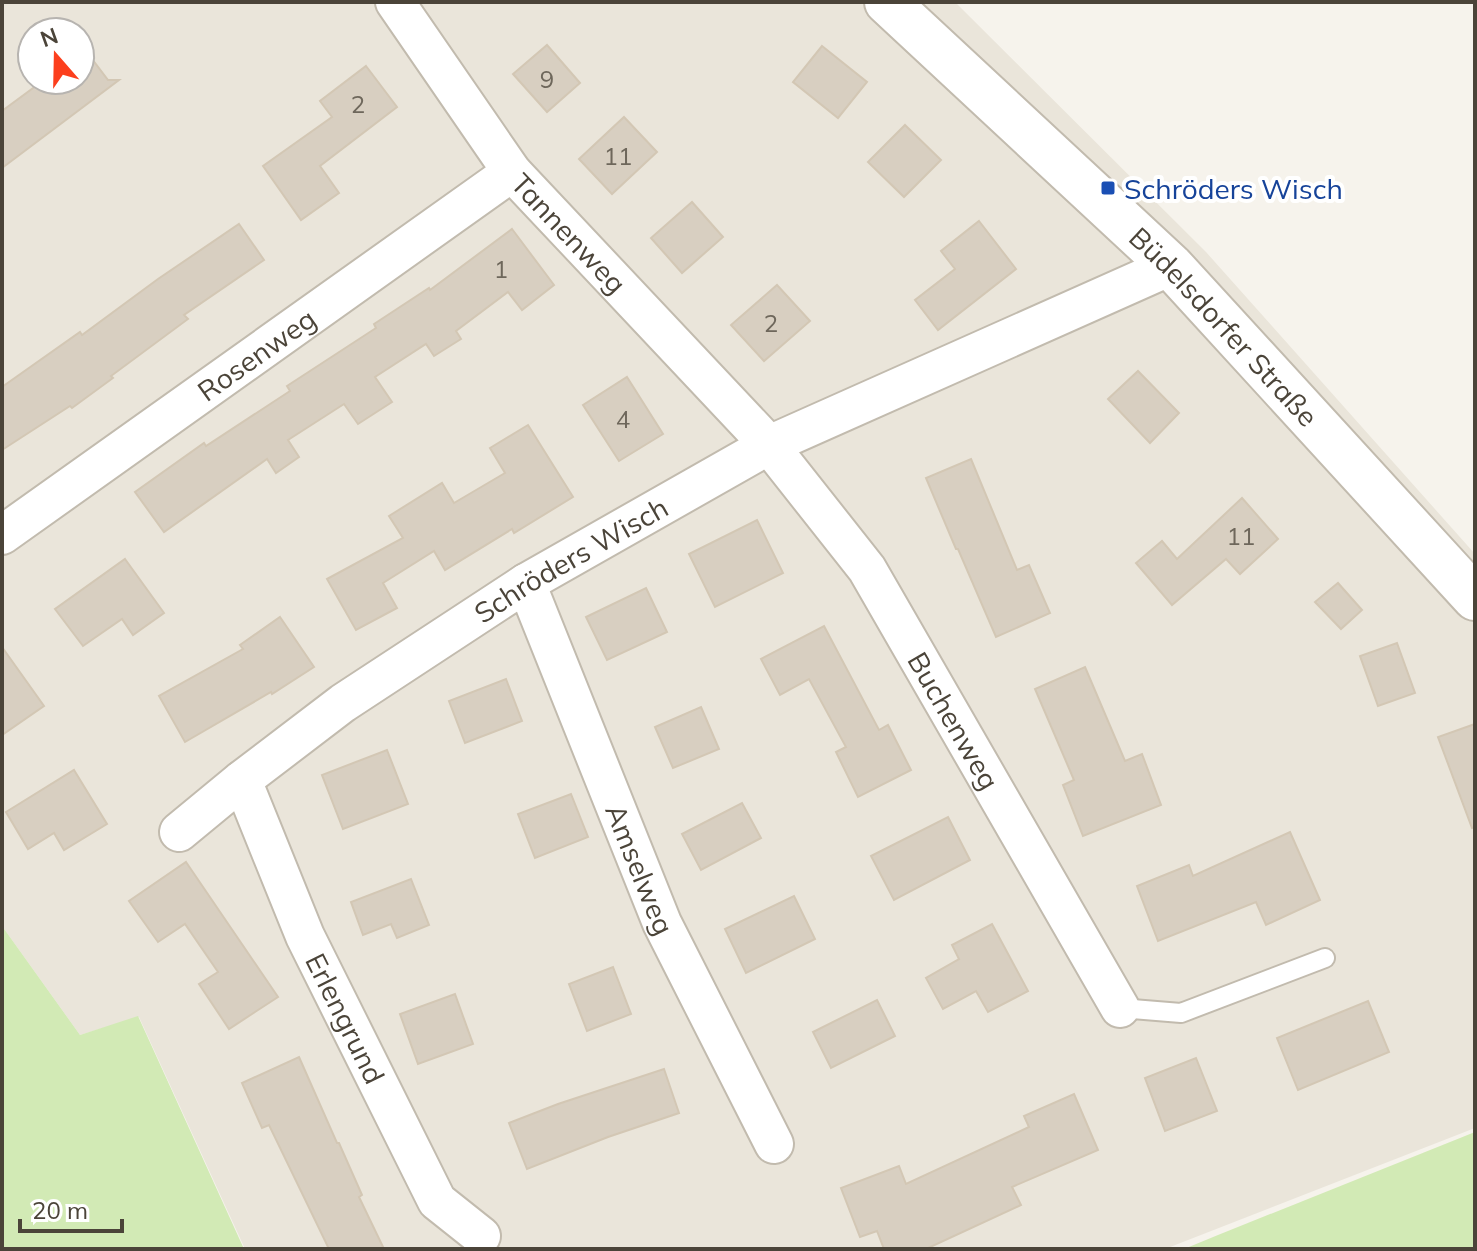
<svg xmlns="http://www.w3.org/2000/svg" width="1477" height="1251" font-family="Mulish,sans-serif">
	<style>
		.residential { fill: #eae5da; fill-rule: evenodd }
		.green { fill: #d2eab5 }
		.building { fill: #d8cfc1; stroke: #d3c7b4; stroke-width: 2 }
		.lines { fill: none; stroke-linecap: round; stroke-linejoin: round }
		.service-casing { stroke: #c2bbae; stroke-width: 22 }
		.minor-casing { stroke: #c2bbae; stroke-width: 42 }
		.tertiary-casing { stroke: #c2bbae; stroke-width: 48 }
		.service { stroke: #fff; stroke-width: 18 }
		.minor { stroke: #fff; stroke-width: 38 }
		.tertiary { stroke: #fff; stroke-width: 44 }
		.transit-dot { fill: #1a4fb4; stroke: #fff; stroke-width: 3 }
		.labels { text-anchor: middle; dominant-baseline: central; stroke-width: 8; stroke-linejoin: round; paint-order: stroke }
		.number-label { font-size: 24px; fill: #6e675b }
		.transit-label { font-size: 28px; fill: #164399; stroke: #fff; text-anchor: start }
		.street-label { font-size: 28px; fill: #4b4439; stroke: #fff }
	</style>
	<rect width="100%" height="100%" fill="#f6f3ec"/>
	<!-- residential -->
	<path class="residential" d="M2 2H955L1206 252 1475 554V1128L1165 1249H245L139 1017 80 1035 2 926ZM32 32H80V80H32Z"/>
	<!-- green -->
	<g class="green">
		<polygon points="2,926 80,1035 138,1016 244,1249 2,1249"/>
		<polygon points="1475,1132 1475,1249 1184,1249 1218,1235"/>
	</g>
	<!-- building -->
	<g class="building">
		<polygon points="80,43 108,80 119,80 2,168 2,111 44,80 80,80"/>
		<polygon points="547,45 580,83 547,112 513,74"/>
		<polygon points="822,46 867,82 838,118 793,82"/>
		<polygon points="366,66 397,107 320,166 339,193 301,220 263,166 332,117 320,101"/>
		<polygon points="624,117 657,152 612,194 579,159"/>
		<polygon points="905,125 941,160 904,197 868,162"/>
		<polygon points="692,202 723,237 682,273 651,238"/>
		<polygon points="979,221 1016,269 938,330 915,300 955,269 941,251"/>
		<polygon points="239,224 264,260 184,315 188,319 111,376 113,378 72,408 70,406 2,450 2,387 80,332 82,335 158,279"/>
		<polygon points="512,229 554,285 522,310 508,292 456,331 461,339 434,356 426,344 375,377 392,402 358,424 344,404 288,440 299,457 276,473 267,459 164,532 135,492 204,443 206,446 290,391 287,386 376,328 374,324 429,288 430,290"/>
		<polygon points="777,285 810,321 764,361 731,325"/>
		<polygon points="1138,371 1179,413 1150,443 1108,399"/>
		<polygon points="627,377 663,434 619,461 583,405"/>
		<polygon points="528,425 573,497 514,533 512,529 445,570 434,551 383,583 397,608 356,630 327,579 403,538 389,516 442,483 454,503 505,473 490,448"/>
		<polygon points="971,459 1017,570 1029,565 1050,613 996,637 958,549 956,549 926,478"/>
		<polygon points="1242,498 1278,539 1240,574 1226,559 1172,605 1136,563 1162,541 1177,559"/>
		<polygon points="757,520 783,573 715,607 689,554"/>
		<polygon points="125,559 164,613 133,635 122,619 83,646 55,609"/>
		<polygon points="1338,583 1362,610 1341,629 1315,602"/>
		<polygon points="646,588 667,632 607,660 586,617"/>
		<polygon points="280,617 314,667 272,694 271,692 185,742 159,696 243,649 240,645"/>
		<polygon points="824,626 879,730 888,725 911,770 858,797 836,752 846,747 809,679 780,695 761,659"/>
		<polygon points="1397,643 1415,693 1378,706 1360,656"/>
		<polygon points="2,647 44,706 2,735"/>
		<polygon points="1085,667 1125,761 1142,754 1161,805 1083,836 1063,785 1074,780 1035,689"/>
		<polygon points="506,679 522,721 465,743 449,701"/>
		<polygon points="701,707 719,749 673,768 655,727"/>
		<polygon points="1475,724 1475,827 1472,828 1438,737"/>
		<polygon points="387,750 408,804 343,829 322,775"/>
		<polygon points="74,770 107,824 64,850 54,833 28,849 6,812"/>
		<polygon points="571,794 588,837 535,858 518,814"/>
		<polygon points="742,803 761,838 701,870 682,834"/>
		<polygon points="948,817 970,860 894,900 871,856"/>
		<polygon points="1290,832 1320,900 1266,925 1256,902 1158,941 1137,886 1189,865 1193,876"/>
		<polygon points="186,862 278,997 229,1029 199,984 218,972 185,924 158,942 129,901"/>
		<polygon points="411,879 429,925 397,938 391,924 363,935 351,902"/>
		<polygon points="794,896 815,939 746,973 725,929"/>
		<polygon points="992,924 1028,991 988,1012 976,991 943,1009 926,978 959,959 952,945"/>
		<polygon points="613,967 631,1014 587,1031 569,984"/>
		<polygon points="455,994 473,1044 418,1064 400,1014"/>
		<polygon points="877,1000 895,1036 831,1068 813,1032"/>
		<polygon points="1368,1001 1389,1052 1298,1090 1277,1038"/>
		<polygon points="299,1057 337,1143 339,1143 362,1195 359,1197 384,1249 329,1249 269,1125 262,1128 242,1083"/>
		<polygon points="1196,1058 1217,1111 1165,1131 1145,1078"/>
		<polygon points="664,1069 679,1113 608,1137 527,1169 509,1123 558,1104"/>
		<polygon points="1074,1094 1098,1150 1012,1187 1021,1205 926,1249 884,1249 877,1231 860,1237 841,1188 899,1166 906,1184 1029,1127 1024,1116"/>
	</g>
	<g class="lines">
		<!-- service casing -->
		<g class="service-casing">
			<polyline id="service" points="1120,1008 1181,1013 1325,958"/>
		</g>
		<!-- minor casing -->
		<g class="minor-casing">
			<g id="minor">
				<path id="s1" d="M395 2 512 172 769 445 867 569 1120 1008"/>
				<path id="s2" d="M2 535 512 172"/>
				<path id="s3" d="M526 583 662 923 774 1144"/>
				<path id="s4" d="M242 780 305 936 437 1201 481 1236"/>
				<path id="s5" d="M179 832 242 780 343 703 526 583 769 445 1171 266"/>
			</g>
		</g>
		<!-- tertiary casing -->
		<g class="tertiary-casing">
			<g id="tertiary">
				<path id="s6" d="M887 2 1171 266 1475 598"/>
			</g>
		</g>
		<!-- service -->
		<use href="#service" class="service"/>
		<!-- minor -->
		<use href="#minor" class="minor"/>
		<!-- tertiary -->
		<use href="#tertiary" class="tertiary"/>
	</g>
	<!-- markers -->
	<rect class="transit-dot" x="1100" y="180" width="16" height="16" rx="4"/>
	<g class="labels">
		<!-- number labels -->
		<g class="number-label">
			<text x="547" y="79">9</text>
			<text x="358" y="104">2</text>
			<text x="618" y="156">11</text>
			<text x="501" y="269">1</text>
			<text x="771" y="323">2</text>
			<text x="623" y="419">4</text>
			<text x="1241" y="536">11</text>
		</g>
		<!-- transit labels -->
		<g class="transit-label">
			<text x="1124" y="188">Schröders Wisch</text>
		</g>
		<!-- street labels -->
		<g class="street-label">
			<text stroke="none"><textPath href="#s1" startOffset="290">Tannenweg</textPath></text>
			<text stroke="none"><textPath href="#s6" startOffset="468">Büdelsdorfer Straße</textPath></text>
			<text stroke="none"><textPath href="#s2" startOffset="312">Rosenweg</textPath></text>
			<text stroke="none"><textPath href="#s5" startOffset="478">Schröders Wisch</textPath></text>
			<text stroke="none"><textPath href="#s1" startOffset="914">Buchenweg</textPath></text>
			<text stroke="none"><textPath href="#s3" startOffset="308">Amselweg</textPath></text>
			<text stroke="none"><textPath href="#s4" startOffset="260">Erlengrund</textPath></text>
		</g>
	</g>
	<!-- border -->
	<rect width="1477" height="1251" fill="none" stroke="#4b4439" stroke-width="8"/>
	<!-- north arrow -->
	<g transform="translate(56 56) rotate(340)"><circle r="38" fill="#ffffff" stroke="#b7b4b0" stroke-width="2"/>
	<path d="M0-6L14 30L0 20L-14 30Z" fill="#fc3f1d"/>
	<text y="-12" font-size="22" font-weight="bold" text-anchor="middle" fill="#4b4439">N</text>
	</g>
	<!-- scale -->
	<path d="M20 1219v12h102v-12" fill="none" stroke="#4b4439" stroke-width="4"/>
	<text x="32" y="1219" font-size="24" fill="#4b4439" stroke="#ffffff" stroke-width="6" paint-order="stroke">20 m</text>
</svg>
